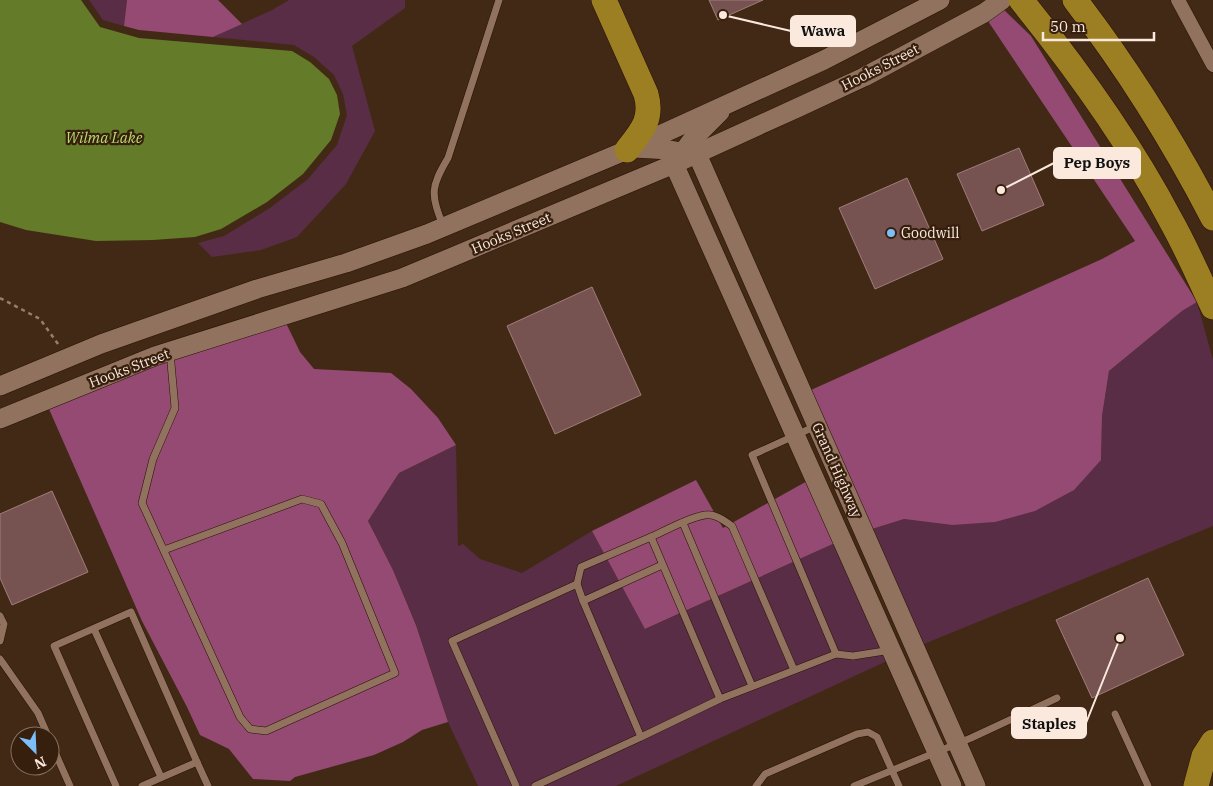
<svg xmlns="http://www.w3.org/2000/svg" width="1213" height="786" font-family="'IBM Plex Serif',serif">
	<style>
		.green { fill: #592d45 }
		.forest { fill: #944a72 }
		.water { fill: #647b29 }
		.building { fill: #765250; stroke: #a27c7a }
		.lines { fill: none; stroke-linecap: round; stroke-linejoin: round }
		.lane-casing { stroke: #281101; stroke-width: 8 }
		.street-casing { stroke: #281101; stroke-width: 15 }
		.secondary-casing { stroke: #281101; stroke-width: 20 }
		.highway-casing { stroke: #281101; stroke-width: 26 }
		.path { stroke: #957f6f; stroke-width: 2.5; stroke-dasharray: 4 4; stroke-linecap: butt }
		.lane { stroke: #90725e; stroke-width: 7 }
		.street { stroke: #90725e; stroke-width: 14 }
		.secondary { stroke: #90725e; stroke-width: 19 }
		.highway { stroke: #9c7e23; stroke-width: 25 }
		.poi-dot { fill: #7cbef9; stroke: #371f0d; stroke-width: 2 }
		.labels { text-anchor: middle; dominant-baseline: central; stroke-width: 4.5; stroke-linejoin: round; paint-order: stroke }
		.street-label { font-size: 14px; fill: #fbe9de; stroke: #371f0d }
		.poi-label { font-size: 14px; fill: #fbe9de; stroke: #371f0d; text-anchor: start }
		.water-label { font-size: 15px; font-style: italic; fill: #badc6f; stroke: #371f0d }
		.leader { fill: none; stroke: #fbe9de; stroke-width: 2 }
		.callout-dot { fill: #fbe9de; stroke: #371f0d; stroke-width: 2 }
		.callout { fill: #fbe9de; stroke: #fbe9de; stroke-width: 2 }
		.callout-label { font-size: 15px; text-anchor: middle; font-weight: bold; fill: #111 }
	</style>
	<rect width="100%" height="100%" fill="#422916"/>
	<!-- green -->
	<g class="green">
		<polygon points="89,0 127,0 124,26 103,20"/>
		<polygon points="289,0 405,0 405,8 352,46 375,131 346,184 297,237 261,250 212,257 198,243 224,236 270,208 308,179 337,145 347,115 343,94 334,75 314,57 294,45 213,37 272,10"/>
		<polygon points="1197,302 1213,360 1213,526 924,644 872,529 904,519 952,525 1101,460 1102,416 1109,371 1182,311"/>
		<polygon points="456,445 458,546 463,544 480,559 522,573 592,531 646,629 835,543 887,661 616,786 478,786 448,722 416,624 393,570 368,521 399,473"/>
	</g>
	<!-- forest -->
	<g class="forest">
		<polygon points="127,0 218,0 242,24 213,37 139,30 124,26"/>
		<polygon points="1003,9 1031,36 1197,302 1182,311 1109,371 1102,416 1101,460 1074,490 1035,511 995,522 952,525 904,519 872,529 811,390 1102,259 1135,241 988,21"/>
		<polygon points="286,323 300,352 314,369 391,373 411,389 438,418 456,445 399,473 368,521 393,570 416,625 448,722 422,730 403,742 374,755 295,777 290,781 253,779 229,749 200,735 187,707 142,621 49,409 158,364"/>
		<polygon points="696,480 723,528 809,480 835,543 645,629 592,531"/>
	</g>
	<!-- water -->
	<polygon class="water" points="0,0 81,0 100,27 139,38 292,51 310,62 329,79 337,95 340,114 331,140 303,174 267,202 221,229 195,237 153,240 96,241 26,230 0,222"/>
	<!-- building -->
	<g class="building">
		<polygon points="709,0 763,0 718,20"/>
		<polygon points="1019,148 1044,205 982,231 957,174"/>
		<polygon points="907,178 943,259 875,289 839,208"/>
		<polygon points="592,287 641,395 555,434 507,326"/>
		<polygon points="52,491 88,572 12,605 0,578 0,514"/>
		<polygon points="1148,578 1184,655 1092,698 1056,620"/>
	</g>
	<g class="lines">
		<!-- lane casing -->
		<g class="lane-casing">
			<g id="lane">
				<path d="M443 226C431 194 430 188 448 158L499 0"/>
				<polyline points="816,426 752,455 836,654 853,656 891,650"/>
				<polyline points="683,523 752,686"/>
				<polyline points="651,537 581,567 577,584 583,601 662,565"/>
				<polyline points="164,550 302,499 321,504 342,543 395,673 266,731 250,729 240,717 142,503 153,459 175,408 170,352"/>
				<polyline points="0,616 4,624 0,641"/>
				<polyline points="94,629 161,777"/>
				<polyline points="0,659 38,713 48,736"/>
				<path d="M794 670 732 526C726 522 719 516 711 515 697 513 665 531 651 537L720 699 836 654"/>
				<polyline points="1115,714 1148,786"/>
				<polyline points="641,737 720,699"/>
				<polyline points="50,741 70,786"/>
				<polyline points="116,786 54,646 131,612 197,762"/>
				<polyline points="142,786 197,762 208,786"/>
				<polyline points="516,786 452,641 577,584"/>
				<polyline points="535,786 641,737 583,601"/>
				<polyline points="756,786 765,774 857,734 868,732 877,737 899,786"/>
				<polyline points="854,786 971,738 1057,698"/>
			</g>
		</g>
		<!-- street casing -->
		<g class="street-casing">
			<polyline id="street" points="1178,0 1213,65"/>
		</g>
		<!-- secondary casing -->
		<g class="secondary-casing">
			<g id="secondary">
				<polyline points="720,112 692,140 674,164 952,786"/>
				<polyline points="634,148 670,150 693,154"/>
				<polyline points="697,154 976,786"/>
				<polyline points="0,386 101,344 257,289 346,263 427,234 627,150 824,60 940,0"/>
				<polyline points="0,419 155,356 402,278 450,258 674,164 797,108 864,77 984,13 1002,0"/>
			</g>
		</g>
		<!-- highway casing -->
		<g class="highway-casing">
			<g id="highway">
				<path d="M604 0 646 94C653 119 642 131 627 150"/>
				<path d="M1021 0C1076 68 1129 141 1170 219 1186 247 1199 278 1213 307"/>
				<path d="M1075 0C1128 69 1173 141 1213 218"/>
				<polyline points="1196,786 1204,756 1213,742"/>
			</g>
		</g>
		<!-- path -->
		<polyline class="path" points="0,298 40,319 58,344"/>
		<!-- lane -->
		<use href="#lane" class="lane"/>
		<!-- street -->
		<use href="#street" class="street"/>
		<!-- secondary -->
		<use href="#secondary" class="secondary"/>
		<!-- highway -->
		<use href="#highway" class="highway"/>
	</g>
	<!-- markers -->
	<circle class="poi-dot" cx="891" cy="233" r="5"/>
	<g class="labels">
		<!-- street labels -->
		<g class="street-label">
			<text transform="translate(880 67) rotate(-27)">Hooks Street</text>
			<text transform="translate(511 233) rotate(-23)">Hooks Street</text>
			<text transform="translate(129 368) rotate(-21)">Hooks Street</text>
			<text transform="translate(837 470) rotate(66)">Grand Highway</text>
		</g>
		<!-- poi labels -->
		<g class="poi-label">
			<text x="901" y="233">Goodwill</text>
		</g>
		<!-- water labels -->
		<g class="water-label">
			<text x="104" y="137">Wilma Lake</text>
		</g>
	</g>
	<!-- callouts -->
	<path class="leader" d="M723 15L791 31M1001 190L1054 163M1120 638L1086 723"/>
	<g class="callout-dot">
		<circle cx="723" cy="15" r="5"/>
		<circle cx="1001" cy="190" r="5"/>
		<circle cx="1120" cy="638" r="5"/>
	</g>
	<g class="callout">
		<rect x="791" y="16" width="64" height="30" rx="5"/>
		<rect x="1054" y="148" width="86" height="30" rx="5"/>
		<rect x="1012" y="708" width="74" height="30" rx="5"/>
	</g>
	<g class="callout-label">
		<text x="823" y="36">Wawa</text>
		<text x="1097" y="168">Pep Boys</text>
		<text x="1049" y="729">Staples</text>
	</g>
	<!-- north arrow -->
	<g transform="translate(35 751) rotate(156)"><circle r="24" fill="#371f0d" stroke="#857061"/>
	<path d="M0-4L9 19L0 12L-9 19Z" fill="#7cbef9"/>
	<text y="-8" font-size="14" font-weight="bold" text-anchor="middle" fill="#fbe9de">N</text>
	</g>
	<!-- scale -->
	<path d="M1043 32v8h111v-8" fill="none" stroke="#fbe9de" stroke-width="2.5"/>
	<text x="1050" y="32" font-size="15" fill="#fbe9de" stroke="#371f0d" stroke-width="4" paint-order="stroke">50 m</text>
</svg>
